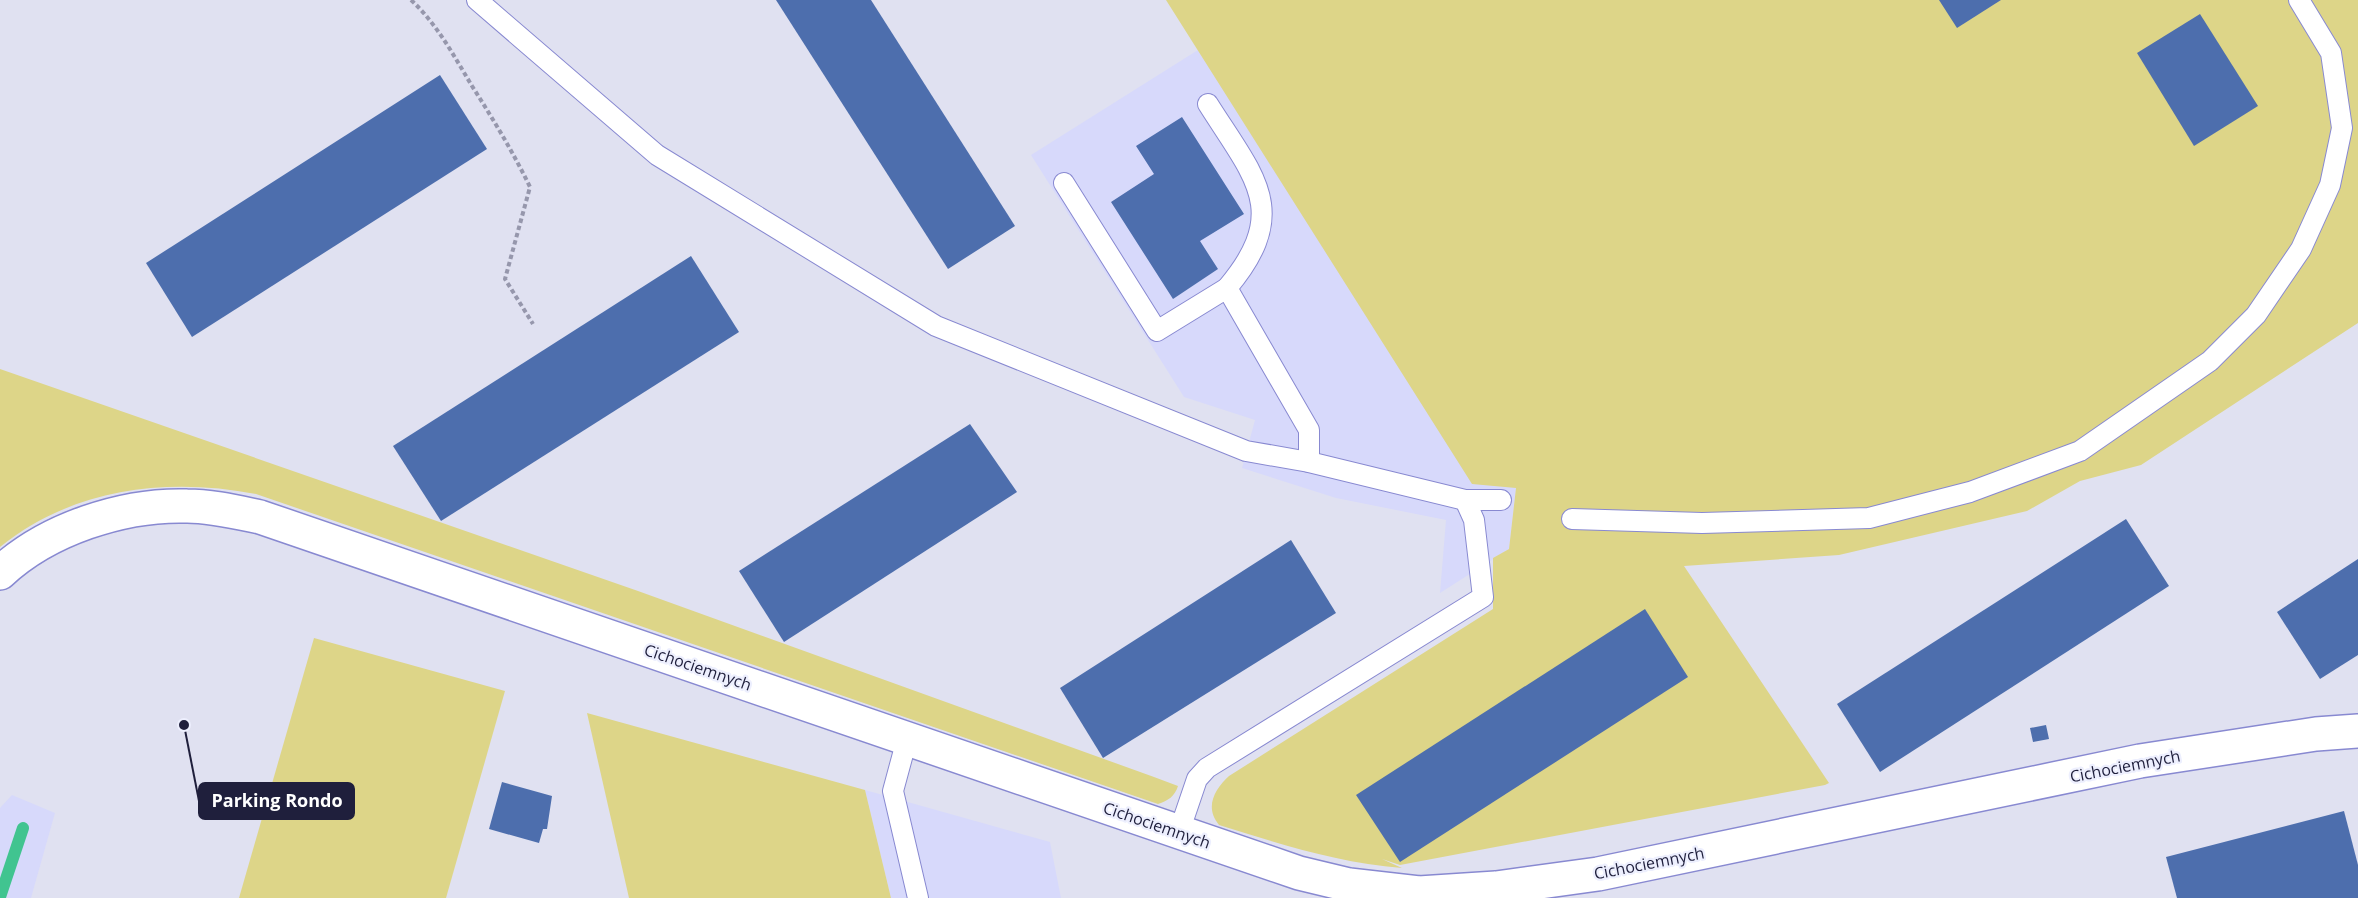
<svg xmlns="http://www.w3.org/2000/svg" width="2358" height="898" font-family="'Open Sans',sans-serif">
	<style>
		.built { fill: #d7d9fb }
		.green { fill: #ddd588 }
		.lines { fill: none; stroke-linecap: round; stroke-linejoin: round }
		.stream { stroke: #41c490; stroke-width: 12 }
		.building { fill: #4d6ead }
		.lane-casing { stroke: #8889d1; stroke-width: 22 }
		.street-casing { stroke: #8889d1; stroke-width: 36 }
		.path { stroke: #9697ac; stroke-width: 4; stroke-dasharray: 4.5 3; stroke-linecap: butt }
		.lane { stroke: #fff; stroke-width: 20 }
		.street { stroke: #fff; stroke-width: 33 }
		.labels { text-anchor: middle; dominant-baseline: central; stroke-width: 4.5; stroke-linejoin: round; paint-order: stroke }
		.street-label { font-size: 16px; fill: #1f1f3c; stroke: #edeffe }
		.leader { fill: none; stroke: #1f1f3c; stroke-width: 2 }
		.callout-dot { fill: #1f1f3c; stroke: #edeffe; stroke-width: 2 }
		.callout { fill: #1f1f3c; stroke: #1f1f3c; stroke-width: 2 }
		.callout-label { font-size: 18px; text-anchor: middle; font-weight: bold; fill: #fff }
	</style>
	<rect width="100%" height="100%" fill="#e0e1f1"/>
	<!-- built -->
	<g class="built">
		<polygon points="1198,50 1408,382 1516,488 1509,549 1440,593 1446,520 1336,498 1242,468 1255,420 1184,397 1031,155"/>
		<polygon points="865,790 1050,842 1061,898 891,898"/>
		<polygon points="12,795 55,813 31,898 0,898 0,808"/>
	</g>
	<!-- green -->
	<g class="green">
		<path d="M1166 0H2358V323L2141 465 2080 481 2027 511 1839 555 1684 566 1829 783 1825 785 1400 865 1382 859 1402 868C1338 863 1280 844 1219 825 1204 807 1215 789 1229 776L1493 609V558L1509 549 1516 488 1472 484Z"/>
		<path d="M0 369 638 591 1154 777 1178 786C1175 796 1168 801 1158 804L256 494C167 477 73 488 0 547Z"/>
		<polygon points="314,638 505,691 446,898 239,898"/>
		<polygon points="587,713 865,790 891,898 629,898"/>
	</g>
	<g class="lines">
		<!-- stream -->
		<polyline class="stream" points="0,897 23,828"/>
	</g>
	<!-- building -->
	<g class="building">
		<polygon points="776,0 871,0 1015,226 948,269"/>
		<polygon points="1939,0 2001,0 1957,28"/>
		<polygon points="2200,14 2258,106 2194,146 2137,53"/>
		<polygon points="440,75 487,149 192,337 146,263"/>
		<polygon points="1182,117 1244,214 1200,241 1218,269 1173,299 1111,202 1154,174 1136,146"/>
		<polygon points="691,256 739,332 441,521 393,446"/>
		<polygon points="970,424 1017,492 784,642 739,571"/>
		<polygon points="2126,519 2169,586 1880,772 1837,704"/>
		<polygon points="1291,540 1336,613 1103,758 1060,688"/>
		<polygon points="2358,559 2358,655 2320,679 2277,612"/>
		<polygon points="1645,609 1688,677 1400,862 1356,795"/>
		<polygon points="2046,725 2049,739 2033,742 2030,728"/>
		<polygon points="502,782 552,796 547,829 543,829 539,843 489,829"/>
		<polygon points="2344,811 2358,865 2358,898 2177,898 2166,857"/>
	</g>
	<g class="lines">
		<!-- lane casing -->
		<g class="lane-casing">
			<g id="lane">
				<polyline points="477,0 657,155 936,326 1246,451 1309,462 1465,500 1501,500"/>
				<path d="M1208 104C1254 177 1292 211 1227 288"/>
				<polyline points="1064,183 1157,331 1227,288 1309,430 1309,462"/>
				<polyline points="1572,519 1702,523 1869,518 1970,492 2080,451 2210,361 2256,315 2301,249 2330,185 2342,128 2331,53 2299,0"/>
				<polyline points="907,739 893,791 918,898"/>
				<polyline points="1179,832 1197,779 1207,768 1483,597 1474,520 1465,500"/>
			</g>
		</g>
		<!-- street casing -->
		<g class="street-casing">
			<path id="street" d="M0 573C47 529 123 504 187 506 211 506 236 512 260 517L1299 873 1349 885 1419 893 1496 888 1598 874 2140 761 2316 734 2358 731"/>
		</g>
		<!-- path -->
		<path class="path" d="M411 0C437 24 454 56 472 86 493 119 513 152 530 187L505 279 533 324"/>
		<!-- lane -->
		<use href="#lane" class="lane"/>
		<!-- street -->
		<use href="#street" class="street"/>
	</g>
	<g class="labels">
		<!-- street labels -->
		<g class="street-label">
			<text transform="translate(698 667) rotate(19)">Cichociemnych</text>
			<text transform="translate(2125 766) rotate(-11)">Cichociemnych</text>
			<text transform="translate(1157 825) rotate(19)">Cichociemnych</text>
			<text transform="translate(1649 863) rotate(-11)">Cichociemnych</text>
		</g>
	</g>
	<!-- callouts -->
	<path class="leader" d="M184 725L199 801"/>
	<circle class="callout-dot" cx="184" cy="725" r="6"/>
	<rect class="callout" x="199" y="783" width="155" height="36" rx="6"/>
	<g class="callout-label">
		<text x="277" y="807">Parking Rondo</text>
	</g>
</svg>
